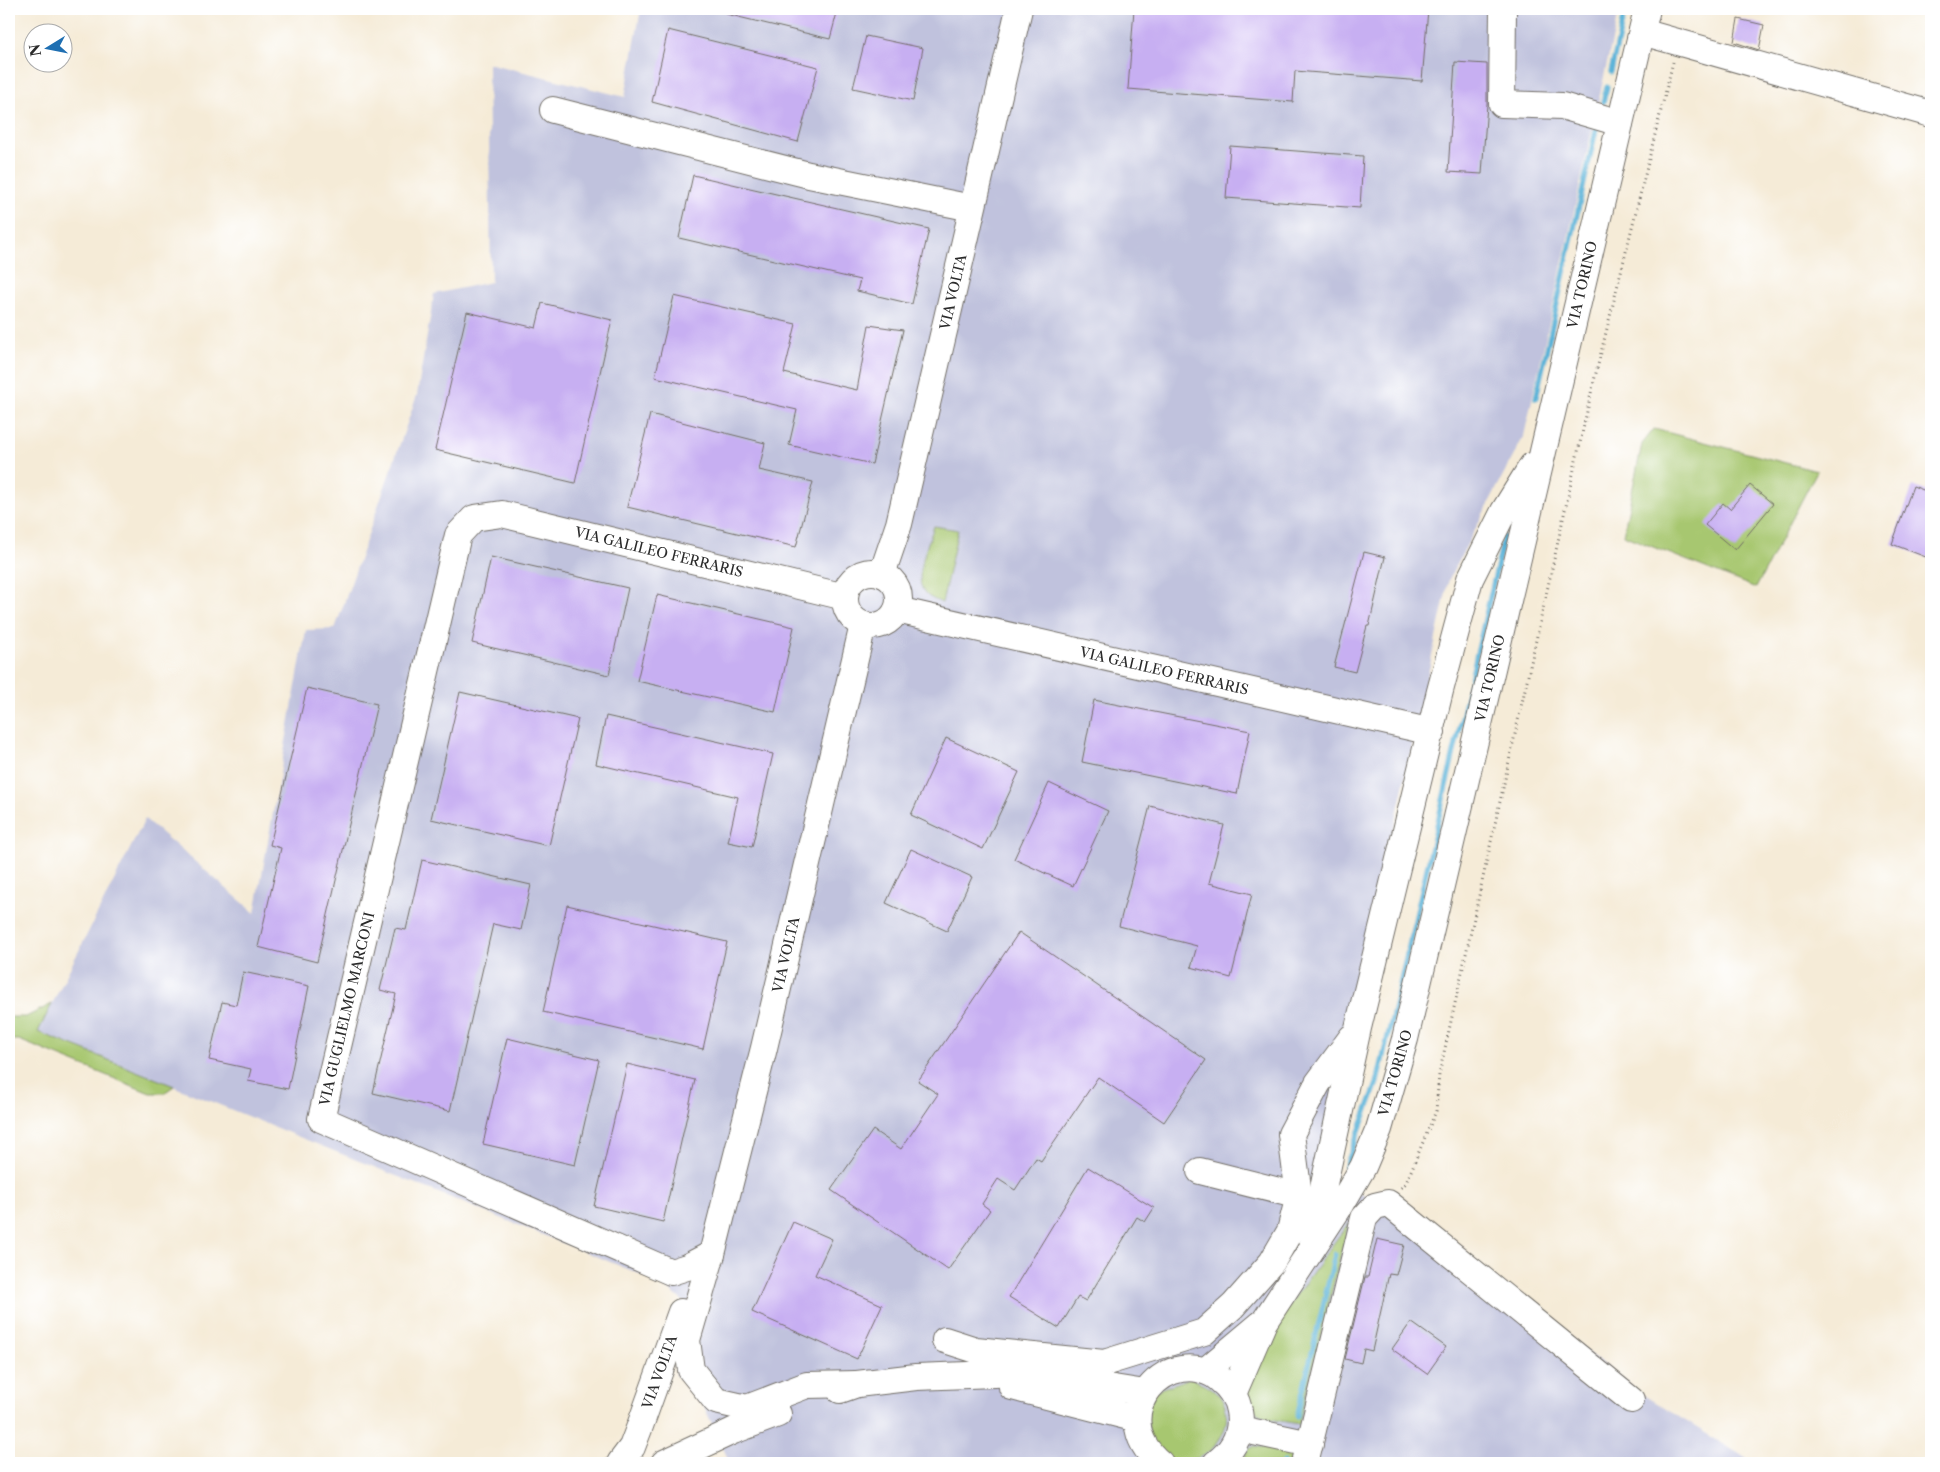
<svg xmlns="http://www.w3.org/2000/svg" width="1940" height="1472" font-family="'Libre Caslon Text',serif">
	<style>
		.industrial { fill: #c0c2dd }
		.green { fill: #a7c76f; stroke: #69794d }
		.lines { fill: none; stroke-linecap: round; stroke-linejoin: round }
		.stream { stroke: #5bb3d8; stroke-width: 5 }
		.building { fill: #c7aff2 }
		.minor-casing { stroke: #726e67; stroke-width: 28 }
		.path { stroke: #726e67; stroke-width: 3; stroke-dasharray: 1 4; stroke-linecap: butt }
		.minor { stroke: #fff; stroke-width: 26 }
		.labels { text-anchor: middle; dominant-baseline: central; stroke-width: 5; stroke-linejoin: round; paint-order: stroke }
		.street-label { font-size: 14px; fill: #2b2b2b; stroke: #fff }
	</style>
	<rect width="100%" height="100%" fill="#fff"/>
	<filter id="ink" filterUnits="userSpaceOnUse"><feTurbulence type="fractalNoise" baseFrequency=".02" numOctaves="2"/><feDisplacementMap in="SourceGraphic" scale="10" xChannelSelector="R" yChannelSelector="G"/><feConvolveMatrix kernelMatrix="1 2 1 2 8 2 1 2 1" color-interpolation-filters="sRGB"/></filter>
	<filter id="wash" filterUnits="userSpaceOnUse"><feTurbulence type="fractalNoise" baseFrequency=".0096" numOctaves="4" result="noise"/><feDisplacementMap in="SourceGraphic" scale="20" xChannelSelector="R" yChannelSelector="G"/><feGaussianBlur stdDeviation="1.12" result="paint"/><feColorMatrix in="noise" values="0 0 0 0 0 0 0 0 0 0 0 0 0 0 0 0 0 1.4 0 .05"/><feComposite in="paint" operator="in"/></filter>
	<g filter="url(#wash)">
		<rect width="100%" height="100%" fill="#f5ebd7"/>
		<!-- industrial -->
		<polygon class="industrial" points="641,9 1619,9 1524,436 1449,579 1318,1171 1438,1234 1640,1393 1754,1463 730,1463 702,1402 676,1375 674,1336 684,1302 660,1282 38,1032 145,819 255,913 306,630 335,629 417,395 434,294 491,282 488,63 625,97"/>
		<!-- green -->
		<g class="green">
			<polygon points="1654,429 1817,471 1756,588 1623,535 1642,444"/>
			<path d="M934 526 958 530 942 603C936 600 926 597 923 590 914 575 929 542 934 526Z"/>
			<polygon points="52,1004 38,1032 174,1086 164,1093 150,1093 19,1040 9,1040 9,1017 26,1017"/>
			<path d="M1349 1222 1299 1424C1273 1419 1247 1421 1247 1387L1274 1326Z"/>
			<path d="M1191 1378C1198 1382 1209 1385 1215 1391 1246 1420 1209 1472 1170 1459 1163 1455 1155 1446 1149 1441L1147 1402 1154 1391Z"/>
			<path d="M1255 1446 1293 1453 1291 1463H1243C1244 1454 1245 1450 1255 1446Z"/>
		</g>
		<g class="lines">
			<!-- stream -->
			<g class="stream">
				<polyline points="1611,72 1625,9"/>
				<polyline points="1603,102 1607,87"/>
				<polyline points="1536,398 1596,130"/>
				<polyline points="1346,1166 1377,1083 1504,537"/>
				<polyline points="1297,1416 1335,1254"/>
				<polyline points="1284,1463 1284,1462"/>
			</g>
		</g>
		<g id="blocks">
			<!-- building -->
			<g class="building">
				<polygon points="727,9 838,9 830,39 726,14"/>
				<polygon points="1134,9 1428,9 1422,81 1295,71 1293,102 1128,89"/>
				<polygon points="1738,19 1764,25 1759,50 1734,42"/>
				<polygon points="668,30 818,67 798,142 652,102"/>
				<polygon points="866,36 923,48 913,101 853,88"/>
				<polygon points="1455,62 1487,64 1487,104 1482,174 1448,172"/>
				<polygon points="1230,146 1363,156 1360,208 1226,198"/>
				<polygon points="693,175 929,229 912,304 857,291 860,280 679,238"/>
				<polygon points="674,296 796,324 784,373 857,390 869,325 903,330 872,464 789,445 797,410 655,377"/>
				<polygon points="542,303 612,320 575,483 435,450 467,312 536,328"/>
				<polygon points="650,414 765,443 759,470 813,482 796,547 627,507"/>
				<polygon points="1750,485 1773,504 1735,550 1705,525 1723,503 1730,509"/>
				<polygon points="1913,486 1931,493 1931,559 1892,544"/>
				<polygon points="1364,552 1385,557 1369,626 1367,626 1355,672 1334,667"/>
				<polygon points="491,557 628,588 609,675 472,643"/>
				<polygon points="657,595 794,627 775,712 637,681"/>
				<polygon points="307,688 377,704 317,962 258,947 281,848 270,845"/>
				<polygon points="460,692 578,719 549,846 431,819"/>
				<polygon points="1094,700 1250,731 1237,794 1082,762"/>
				<polygon points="606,716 773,754 752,847 728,842 738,797 596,764"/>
				<polygon points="946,738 1019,772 983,849 911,815"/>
				<polygon points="1049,783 1108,811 1073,886 1014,859"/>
				<polygon points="1150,806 1224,825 1209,883 1252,894 1231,978 1191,967 1197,946 1119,926"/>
				<polygon points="911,849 972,877 947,931 886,903"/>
				<polygon points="422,860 531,885 521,930 493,924 450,1111 373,1093 396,994 380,990 395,928 406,930"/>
				<polygon points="567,905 727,942 703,1049 543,1012"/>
				<polygon points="1019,932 1206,1060 1164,1122 1098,1077 1041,1161 1036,1158 1015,1190 998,1179 982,1204 990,1210 948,1270 831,1190 873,1130 901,1149 938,1094 918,1081"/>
				<polygon points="243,972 309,986 288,1089 248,1081 251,1069 209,1060 222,1002 236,1005"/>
				<polygon points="507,1038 599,1060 575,1165 483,1144"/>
				<polygon points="627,1064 695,1080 663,1222 594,1206"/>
				<polygon points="1088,1167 1154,1208 1145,1222 1137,1217 1086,1301 1078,1297 1059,1328 1009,1297"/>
				<polygon points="793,1222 832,1239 815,1275 882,1305 857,1359 752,1312"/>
				<polygon points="1377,1239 1404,1245 1396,1275 1389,1274 1372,1351 1364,1349 1361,1363 1345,1359 1365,1277 1368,1277"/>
				<polygon points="1411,1322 1446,1347 1427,1374 1392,1349"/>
			</g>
		</g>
	</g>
	<g filter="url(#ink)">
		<use href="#blocks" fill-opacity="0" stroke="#726e67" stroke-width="1"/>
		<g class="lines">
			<!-- minor casing -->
			<g class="minor-casing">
				<g id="minor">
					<polyline points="1503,9 1502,104 1562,106 1620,123"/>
					<polyline points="1642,32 1931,114"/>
					<polyline points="553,110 809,175 972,208"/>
					<circle cx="872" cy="599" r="27"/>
					<path id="s1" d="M882 574 899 524 1019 9"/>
					<path id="s2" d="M897 610 1432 732"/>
					<polyline points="1200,1171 1299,1196"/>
					<polyline points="1312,1239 1358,1028 1440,691 1470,579 1504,511 1532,466"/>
					<path id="s3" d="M712 1254 687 1267 671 1272 321 1119 458 535 474 518 502 514 845 597"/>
					<polyline points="945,1340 976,1350 1104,1363 1204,1332 1233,1306 1272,1262 1290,1231 1299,1196 1291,1134 1318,1083 1352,1037"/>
					<polyline points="1205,1371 1261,1324"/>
					<path id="s4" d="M857 1384 807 1385 747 1408 716 1401 691 1370 687 1340 712 1254 764 1048 863 625"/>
					<polyline points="1012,1387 1137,1419"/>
					<polyline points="840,1390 857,1384 916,1377 1020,1373 1145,1393"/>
					<path id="s5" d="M1233 1394 1264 1322 1342 1203 1363 1167 1379 1129 1405 1039 1647 9"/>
					<polyline points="1240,1429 1310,1444"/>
					<path id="s6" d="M620 1463 632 1447 640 1426 681 1312"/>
					<polyline points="664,1463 733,1431 778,1414"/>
					<path d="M1160 1463C1101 1413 1171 1341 1219 1379 1229 1387 1237 1398 1239 1411 1243 1433 1234 1450 1216 1463"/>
					<polyline points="1305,1463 1364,1218 1375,1206 1388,1203 1631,1400"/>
				</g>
			</g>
			<!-- path -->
			<polyline class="path" points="1401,1188 1406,1183 1436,1111 1439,1075 1592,389 1673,62"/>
			<!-- minor -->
			<use href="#minor" class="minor"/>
		</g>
	</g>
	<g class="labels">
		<!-- street labels -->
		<g class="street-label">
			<text stroke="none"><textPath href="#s5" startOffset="1172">VIA TORINO</textPath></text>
			<text stroke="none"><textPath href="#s1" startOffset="291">VIA VOLTA</textPath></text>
			<text stroke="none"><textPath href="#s3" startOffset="1240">VIA GALILEO FERRARIS</textPath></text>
			<text stroke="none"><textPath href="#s2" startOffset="274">VIA GALILEO FERRARIS</textPath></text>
			<text stroke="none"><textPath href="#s5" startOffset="768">VIA TORINO</textPath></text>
			<text stroke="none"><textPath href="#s4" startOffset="614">VIA VOLTA</textPath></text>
			<text stroke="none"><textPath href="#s3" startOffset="540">VIA GUGLIELMO MARCONI</textPath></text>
			<text stroke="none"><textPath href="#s5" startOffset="362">VIA TORINO</textPath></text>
			<text stroke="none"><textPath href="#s6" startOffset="100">VIA VOLTA</textPath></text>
		</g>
	</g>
	<!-- margin -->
	<rect width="1940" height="1472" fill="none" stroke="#fff" stroke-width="30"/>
	<!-- north arrow -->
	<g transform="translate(48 48) rotate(260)"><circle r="24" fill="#ffffff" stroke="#aaaaaa"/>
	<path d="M0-4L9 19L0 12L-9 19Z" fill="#1f6fb2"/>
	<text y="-8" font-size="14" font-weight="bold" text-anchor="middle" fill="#2b2b2b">N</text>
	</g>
</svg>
